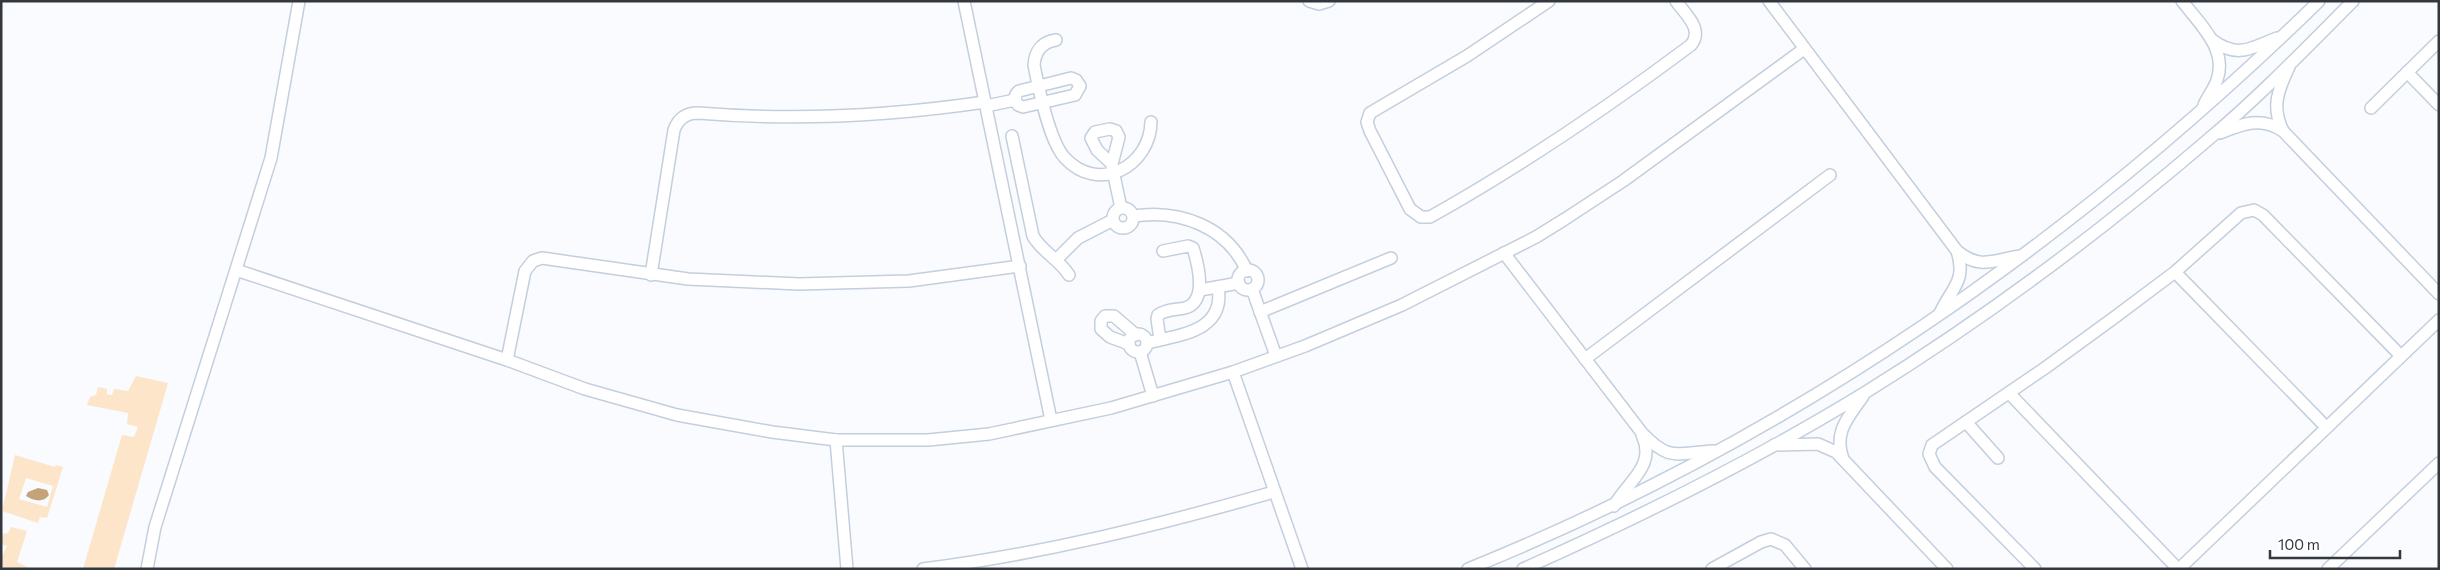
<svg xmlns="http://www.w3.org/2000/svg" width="2440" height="570" font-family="Commissioner,sans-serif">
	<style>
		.green { fill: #fde5c9; fill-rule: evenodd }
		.water { fill: #c5a37a }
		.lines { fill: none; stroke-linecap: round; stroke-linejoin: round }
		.minor-casing { stroke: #c3cfdd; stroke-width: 14 }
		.minor { stroke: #fff; stroke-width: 11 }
	</style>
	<rect width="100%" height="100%" fill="#f9fbfe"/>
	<!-- green -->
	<g class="green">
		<polygon points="136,376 168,383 114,569 83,569 122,435 134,437 138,427 127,424 128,413 87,405 90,397 96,395 98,387 107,389 107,394 112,395 114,389 128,391"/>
		<path d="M15 455 55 467 56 465 63 467 47 518 40 517 38 523 2 511ZM26 478 53 486 47 507 19 499Z"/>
		<polygon points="11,527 27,531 17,562 31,569 1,569 1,554 3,554 7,546 1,544 1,532 3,534 8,533"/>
	</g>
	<!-- water -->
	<path class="water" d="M38 488 47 490 49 495C43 503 34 501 26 496L28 492Z"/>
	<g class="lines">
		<!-- minor casing -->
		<g class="minor-casing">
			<g id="minor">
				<polyline points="964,1 1051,420"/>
				<polyline points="1309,1 1319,4 1329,1"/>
				<path d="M1549 1 1467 56 1370 113 1367 122 1370 131 1410 209 1421 217H1430C1521 166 1608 107 1691 45 1704 29 1685 14 1676 1"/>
				<path d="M1769 1 1957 251C1981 271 1995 259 2021 256"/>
				<path d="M2182 1C2199 23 2228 49 2217 80 2214 89 2208 96 2204 105"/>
				<path d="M1056 40C1042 42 1035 51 1034 65 1038 86 1050 143 1065 158 1098 194 1150 167 1151 122"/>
				<path d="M2212 40C2238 59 2251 48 2277 38"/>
				<polyline points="2407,72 2439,105"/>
				<path d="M1071 78 1076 80 1080 86 1075 95 1023 107 1018 105C1014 100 1014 95 1019 91Z"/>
				<polyline points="986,106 1015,100"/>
				<polyline points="2371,108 2439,41"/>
				<polygon points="1110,129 1116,131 1119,137 1112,164 1097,150 1091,138 1095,132"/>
				<path d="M2283 131C2271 107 2278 90 2289 67"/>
				<path d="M2220 133C2242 124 2261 116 2283 131L2439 294"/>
				<path d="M1012 136 1033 236C1042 252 1059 259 1069 275"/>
				<polyline points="1112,166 1121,208"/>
				<circle cx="1123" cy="218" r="10"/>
				<path d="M1133 216C1179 209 1227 226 1247 271"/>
				<path d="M1504 253 1642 433C1670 462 1676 453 1713 451"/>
				<polyline points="1057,259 1078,238 1113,220"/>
				<polyline points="236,270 507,360 585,389 677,415 772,432 836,440 928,440 989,434 1111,408 1233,372 1305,346 1402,305 1536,237 1565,219 1623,181 1804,49"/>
				<circle cx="1248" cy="280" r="10"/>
				<polyline points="2175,272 2326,427"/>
				<path d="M651 275 674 130C678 119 686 113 698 113 795 121 890 116 985 102"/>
				<polyline points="1252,289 1276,356"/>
				<polyline points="1200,290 1239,283"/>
				<polyline points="1260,312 1391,258"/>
				<path d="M1940 313C1951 289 1967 281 1957 251"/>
				<circle cx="1138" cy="343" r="9"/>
				<path d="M1160 339 1157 319 1158 315C1166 309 1176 310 1185 308 1208 302 1198 264 1193 248L1188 246 1163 251"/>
				<path d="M1147 343C1178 335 1226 332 1218 287"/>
				<polyline points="1129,344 1110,337 1101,329 1101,321 1105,316 1114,316 1136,335"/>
				<polyline points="1140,352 1153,396"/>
				<polyline points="1585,359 1830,175"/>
				<polyline points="507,360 525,271 533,261 542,258 688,279 799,284 909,281 1020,266"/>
				<polyline points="1233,372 1302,569"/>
				<polyline points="2009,393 2178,569"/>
				<polyline points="1966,422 1998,458"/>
				<polyline points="836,440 847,569"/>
				<polyline points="1774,445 1818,444 1836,452 1947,569"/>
				<path d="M1843 459C1833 431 1849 417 1863 396"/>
				<path d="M1614 506C1627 482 1657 466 1642 435"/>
				<polyline points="147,569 155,527 271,158 299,1"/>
				<path d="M923 569C1042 554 1159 525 1274 492"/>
				<path d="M1468 569C1788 440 2073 242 2319 1"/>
				<path d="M1523 569C1640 517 1757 459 1866 392 1987 317 2102 231 2210 138 2260 96 2306 48 2353 1"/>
				<polyline points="1712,569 1761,542 1771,539 1785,545 1805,569"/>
				<polyline points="2035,569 1935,467 1929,454 1932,445 2045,368 2115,317 2175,272 2241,213 2254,210 2263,215 2401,356"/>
				<polyline points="2179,569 2439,320"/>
				<polyline points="2328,569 2439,463"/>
			</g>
		</g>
		<!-- minor -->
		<use href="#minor" class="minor"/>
	</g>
	<!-- border -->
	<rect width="2440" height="570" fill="none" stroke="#33383e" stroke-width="5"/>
	<!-- scale -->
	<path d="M2270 550v8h130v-8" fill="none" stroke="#33383e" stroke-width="2.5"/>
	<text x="2278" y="550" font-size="15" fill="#33383e" stroke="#ffffff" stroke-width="4" paint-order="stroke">100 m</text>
</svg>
